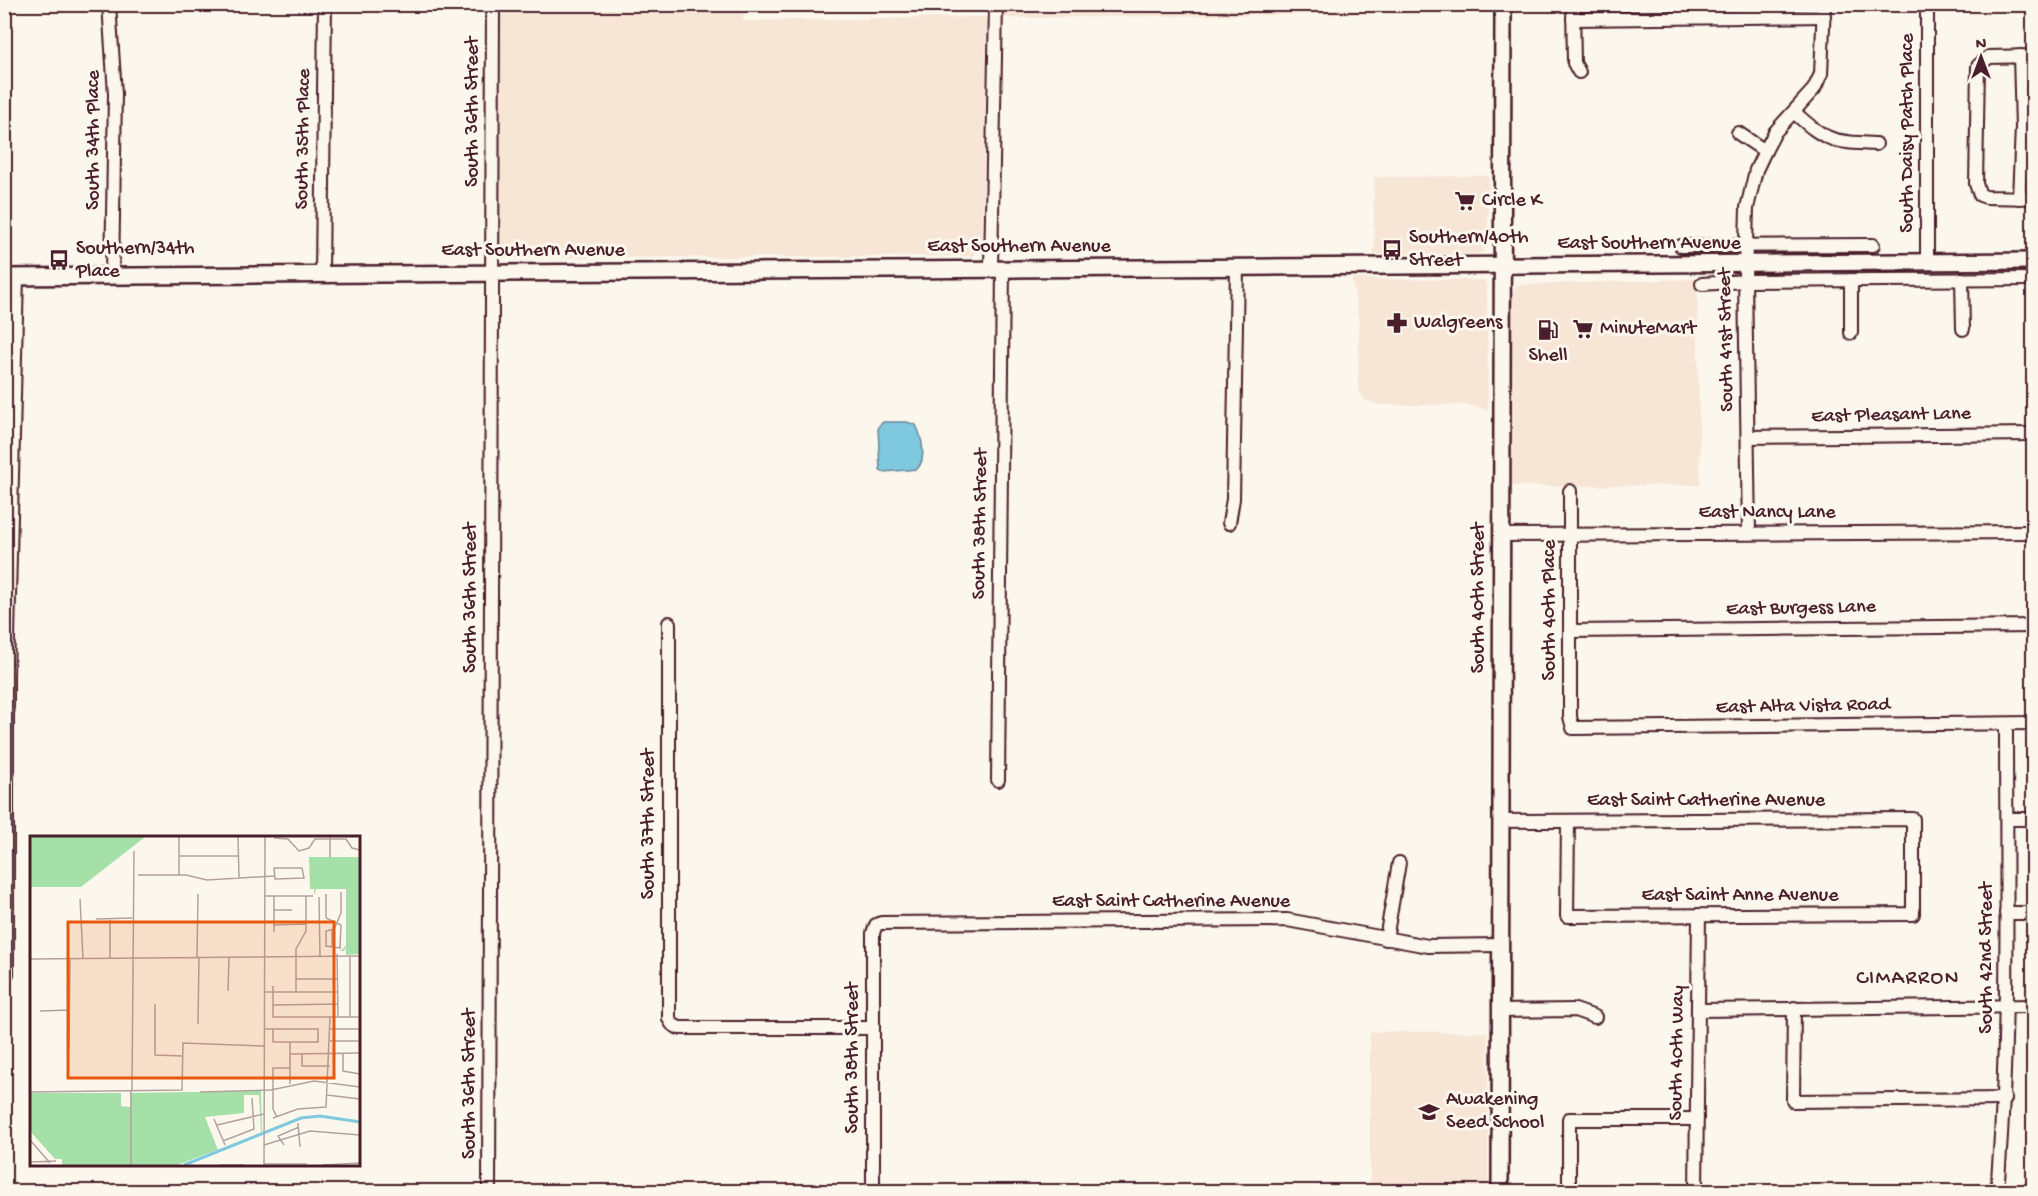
<svg xmlns="http://www.w3.org/2000/svg" width="2038" height="1196" font-family="'Gochi Hand',sans-serif">
	<style>
		.built { fill: #f7e5d5 }
		.water { fill: #7fc9df; stroke: #6a8597; stroke-width: 1.5 }
		.lines { fill: none; stroke-linecap: round; stroke-linejoin: round }
		.minor-casing { stroke: #4a1f2b; stroke-width: 16 }
		.major-casing { stroke: #4a1f2b; stroke-width: 20 }
		.minor { stroke: #fbf7ec; stroke-width: 12 }
		.major { stroke: #fbf7ec; stroke-width: 15 }
		.labels { text-anchor: middle; dominant-baseline: central; stroke-width: 6; stroke-linejoin: round; paint-order: stroke }
		.street-label { font-size: 20px; fill: #4a1f2b; stroke: #fbf7ec }
		.poi-label { font-size: 20px; fill: #4a1f2b; stroke: #fbf7ec; text-anchor: start }
		.neighbourhood-label { font-size: 21px; letter-spacing: 1.5px; fill: #4a1f2b; stroke: #fbf7ec }
		.inset-river { fill: none; stroke: #7fc9df; stroke-width: 3 }
		.inset-road { fill: none; stroke: #b4a19f; stroke-width: 1.5 }
		.view { fill: #e8590c; fill-opacity: 0.15; stroke: #e8590c; stroke-width: 3 }
		.inset-edge { fill: none; stroke: #4a1f2b; stroke-width: 3 }
	</style>
	<rect width="100%" height="100%" fill="#fbf7ec"/>
	<filter id="ink" filterUnits="userSpaceOnUse"><feTurbulence type="fractalNoise" baseFrequency=".0167" numOctaves="2"/><feDisplacementMap in="SourceGraphic" scale="12" xChannelSelector="R" yChannelSelector="G"/><feConvolveMatrix kernelMatrix="1 2 1 2 8 2 1 2 1" color-interpolation-filters="sRGB"/></filter>
	<g filter="url(#ink)">
		<!-- built -->
		<g class="built">
			<polygon points="499,5 743,5 743,21 987,17 982,249 972,256 502,258 496,247"/>
			<polygon points="1004,5 1491,4 1491,5 1490,12 1004,18"/>
			<polygon points="1489,176 1487,247 1480,254 1374,254 1374,177"/>
			<polygon points="1352,279 1484,280 1487,287 1488,410 1469,405 1380,405 1365,400 1358,389 1359,321"/>
			<polygon points="1697,279 1700,485 1512,486 1512,294 1517,285"/>
			<rect x="1370" y="1032" width="118" height="159"/>
		</g>
		<!-- water -->
		<path class="water" d="M883 422H907L916 425C922 437 927 459 917 469L884 472 880 470 878 427Z"/>
		<g class="lines">
			<!-- minor casing -->
			<g class="minor-casing">
				<g id="minor">
					<polyline points="109,4 115,94 112,276"/>
					<polyline points="1573,4 1574,63 1579,72"/>
					<polyline points="1573,19 1824,16"/>
					<polyline points="2034,56 1989,57 1978,66 1976,184 1980,195 1986,197 2034,198"/>
					<path d="M1794 112C1826 142 1833 142 1876 144"/>
					<polyline points="1738,133 1765,151"/>
					<polyline points="2019,198 2022,127 2020,56"/>
					<polyline points="1681,246 1873,245"/>
					<polyline points="1927,262 1927,4"/>
					<polyline points="991,268 996,4"/>
					<polyline points="322,274 325,4"/>
					<polyline points="1962,279 1963,329"/>
					<polyline points="1702,284 1745,281 2034,279"/>
					<polyline points="1851,333 1851,280"/>
					<polyline points="1748,437 2034,434"/>
					<polyline points="1570,491 1570,717 1573,728 2034,723"/>
					<polyline points="1229,523 1233,499 1237,267"/>
					<polyline points="1749,533 1745,278 1747,208 1756,170 1765,151 1775,132 1814,89 1821,74 1824,4"/>
					<polyline points="1500,535 2034,532"/>
					<polyline points="669,623 669,1019 672,1024 679,1028 872,1028"/>
					<polyline points="1570,631 2034,626"/>
					<polyline points="998,780 1003,268"/>
					<polyline points="2007,819 2034,819"/>
					<polyline points="1500,821 1913,819 1913,914 1567,916 1568,821"/>
					<polyline points="2006,913 2034,913"/>
					<polyline points="1386,939 1399,863"/>
					<polyline points="7,974 7,676 17,276"/>
					<polyline points="1794,1008 1793,1101 2005,1099"/>
					<polyline points="1699,1010 2034,1006"/>
					<polyline points="1500,1011 1575,1010 1595,1017"/>
					<polyline points="489,1192 493,4"/>
					<polyline points="873,1192 873,933 876,925 881,923 1287,920 1428,946 1500,945"/>
					<polyline points="1569,1192 1569,1119 1697,1119"/>
					<polyline points="1696,1192 1699,915"/>
					<path d="M1997 1192C2010 1036 2006 880 2006 724"/>
				</g>
			</g>
			<!-- major casing -->
			<g class="major-casing">
				<g id="major">
					<polyline points="4,277 2034,261"/>
					<polyline points="1500,1192 1503,4"/>
				</g>
			</g>
			<!-- minor -->
			<use href="#minor" class="minor"/>
			<!-- major -->
			<use href="#major" class="major"/>
		</g>
	</g>
	<!-- icons -->
	<defs>
		<g id="supermarket-bare" transform="scale(1.62)"><path d="M-6-5.5h2.5l.6 2H6L4.5 2H-2.5L-4.4-4H-6ZM-1.5 3.2a1.3 1.3 0 1 0 .1 0ZM3 3.2a1.3 1.3 0 1 0 .1 0Z" fill="#4a1f2b" stroke="#fbf7ec" stroke-width="2.5" paint-order="stroke"/></g>
		<g id="bus-bare" transform="scale(1.62)"><path d="M-5-6H5V4H4V6H2V4H-2V6H-4V4H-5ZM-3.5-4V0h7V-4ZM-3.5 1.2v1.5H-2V1.2ZM2 1.2v1.5H3.5V1.2Z" fill="#4a1f2b" stroke="#fbf7ec" stroke-width="2.5" paint-order="stroke"/></g>
		<g id="pharmacy-bare" transform="scale(1.62)"><path d="M-2-6h4v4h4v4h-4v4h-4v-4h-4v-4h4Z" fill="#4a1f2b" stroke="#fbf7ec" stroke-width="2.5" paint-order="stroke"/></g>
		<g id="fuel-bare" transform="scale(1.62)"><path d="M-5.5-6h7V0h2V4h1.3V-2.5L3-4.5l.8-.8L6-3V5H2.5V1h-1V6h-7ZM-4.2-4.7v3.2H.2V-4.7Z" fill="#4a1f2b" stroke="#fbf7ec" stroke-width="2.5" paint-order="stroke"/></g>
		<g id="school-bare" transform="scale(1.62)"><path d="M0-5L7-2L0 1L-7-2ZM-4 1L0 2.5L4 1V4Q0 6-4 4Z" fill="#4a1f2b" stroke="#fbf7ec" stroke-width="2.5" paint-order="stroke"/></g>
	</defs>
	<g fill-rule="evenodd">
		<use href="#supermarket-bare" x="1465" y="201"/>
		<use href="#bus-bare" x="1392" y="250"/>
		<use href="#bus-bare" x="59" y="260"/>
		<use href="#pharmacy-bare" x="1397" y="323"/>
		<use href="#supermarket-bare" x="1583" y="329"/>
		<use href="#fuel-bare" x="1548" y="330"/>
		<use href="#school-bare" x="1429" y="1112"/>
	</g>
	<g class="labels">
		<!-- street labels -->
		<g class="street-label">
			<text transform="translate(473 112) rotate(-90)">South 36th Street</text>
			<text transform="translate(1908 133) rotate(-90)">South Daisy Patch Place</text>
			<text transform="translate(304 139) rotate(-89)">South 35th Place</text>
			<text transform="translate(94 140) rotate(-90)">South 34th Place</text>
			<text x="1649" y="244">East Southern Avenue</text>
			<text x="1019" y="247">East Southern Avenue</text>
			<text x="533" y="251">East Southern Avenue</text>
			<text transform="translate(1727 340) rotate(-91)">South 41st Street</text>
			<text transform="translate(1891 416) rotate(-1)">East Pleasant Lane</text>
			<text x="1767" y="513">East Nancy Lane</text>
			<text transform="translate(981 524) rotate(-89)">South 38th Street</text>
			<text transform="translate(471 598) rotate(-90)">South 36th Street</text>
			<text transform="translate(1479 598) rotate(-90)">South 40th Street</text>
			<text transform="translate(1801 609) rotate(-1)">East Burgess Lane</text>
			<text transform="translate(1550 610) rotate(-90)">South 40th Place</text>
			<text transform="translate(1803 707) rotate(-1)">East Alta Vista Road</text>
			<text x="1706" y="801">East Saint Catherine Avenue</text>
			<text transform="translate(649 824) rotate(-90)">South 37th Street</text>
			<text x="1740" y="896">East Saint Anne Avenue</text>
			<text x="1171" y="902">East Saint Catherine Avenue</text>
			<text transform="translate(1987 958) rotate(-90)">South 42nd Street</text>
			<text transform="translate(1678 1053) rotate(-89)">South 40th Way</text>
			<text transform="translate(853 1058) rotate(-90)">South 38th Street</text>
			<text transform="translate(470 1084) rotate(-90)">South 36th Street</text>
		</g>
		<!-- poi labels -->
		<g class="poi-label">
			<text x="1482" y="201">Circle K</text>
			<text x="1409" y="238">Southern/40th<tspan x="1409" dy="23">Street</tspan></text>
			<text x="76" y="249">Southern/34th<tspan x="76" dy="23">Place</tspan></text>
			<text x="1414" y="323">Walgreens</text>
			<text x="1600" y="329">MinuteMart</text>
			<text x="1548" y="356" text-anchor="middle">Shell</text>
			<text x="1446" y="1100">Awakening<tspan x="1446" dy="23">Seed School</tspan></text>
		</g>
		<!-- neighbourhood labels -->
		<g class="neighbourhood-label">
			<text x="1908" y="979">CIMARRON</text>
		</g>
	</g>
	<!-- overview -->
	<g transform="translate(30 836)">
		<rect width="330" height="330" fill="#fbf7ec"/>
		<path d="M0 1H115L51 51H0ZM279 21H330V118L316 119V112L314 115H310L316 110V53H286L284 59V53H280ZM231 255 232 297 147 329H32V323H25L0 295V257H91V270L100 271V257ZM214 259H229L231 297 188 314 175 281 214 277Z" fill="#a4e0a7" fill-rule="evenodd"/>
		<path class="inset-river" d="M154 329 271 282 290 280 330 286"/>
		<path class="inset-road" d="M208 1 209 42M244 2 258 3 269 15 279 12 285 3H316L322 12 330 14M149 20H208M300 21V1M244 32H272L274 42 245 43ZM108 39H156L177 44 244 40M149 39V1M296 58V82M234 60H283M244 60V96M289 61 290 120M50 63 53 122M243 74H262M296 82 311 89 310 112M66 83 102 82M243 89 276 88M302 112V93M311 112 296 110V95L304 93 311 77V56M307 118 308 181M320 120V181M167 121 168 58M80 122V83M0 123 330 120M266 143H308M243 150V181H330M198 155 199 121M234 156H308M266 156V113L276 95V60M125 168V219L152 220M243 169 308 168M10 175 39 174M168 188 169 121M234 193H288V206H243V193M300 193H330M300 205H330M260 206V248M39 213 40 122M260 218 330 217M272 218V230H300M313 218V235L330 238M102 254 104 15M101 255V329M0 256 152 254 153 207 234 210M170 256 241 254 284 245 330 251M297 259 330 263M247 281 243 273V232H260M243 282 268 273 296 271 300 181M184 283 195 309M268 287 270 311M187 289 234 278M0 304 20 327M193 305 224 293 222 262M234 309 280 295 330 299M254 309 248 300 269 291M0 326 26 325M234 328H277M189 329H214M234 329 235 1M292 329 330 327"/>
		<path class="view" d="M38 86H304V242H38Z"/>
		<rect width="330" height="330" class="inset-edge"/>
	</g>
	<!-- margin -->
	<rect width="2038" height="1196" fill="none" stroke="#fbf7ec" stroke-width="24"/>
	<rect x="12" y="12" width="2014" height="1172" fill="none" stroke="#4a1f2b" stroke-width="2" filter="url(#ink)"/>
	<!-- north arrow -->
	<g transform="translate(1981 57)" stroke="#fbf7ec" stroke-width="4.5" paint-order="stroke">
	<path d="M0-4.5L10 22L0 15L-10 22Z" fill="#4a1f2b"/>
	<text y="-9" font-size="16" font-weight="bold" text-anchor="middle" fill="#4a1f2b">N</text>
	</g>
</svg>
